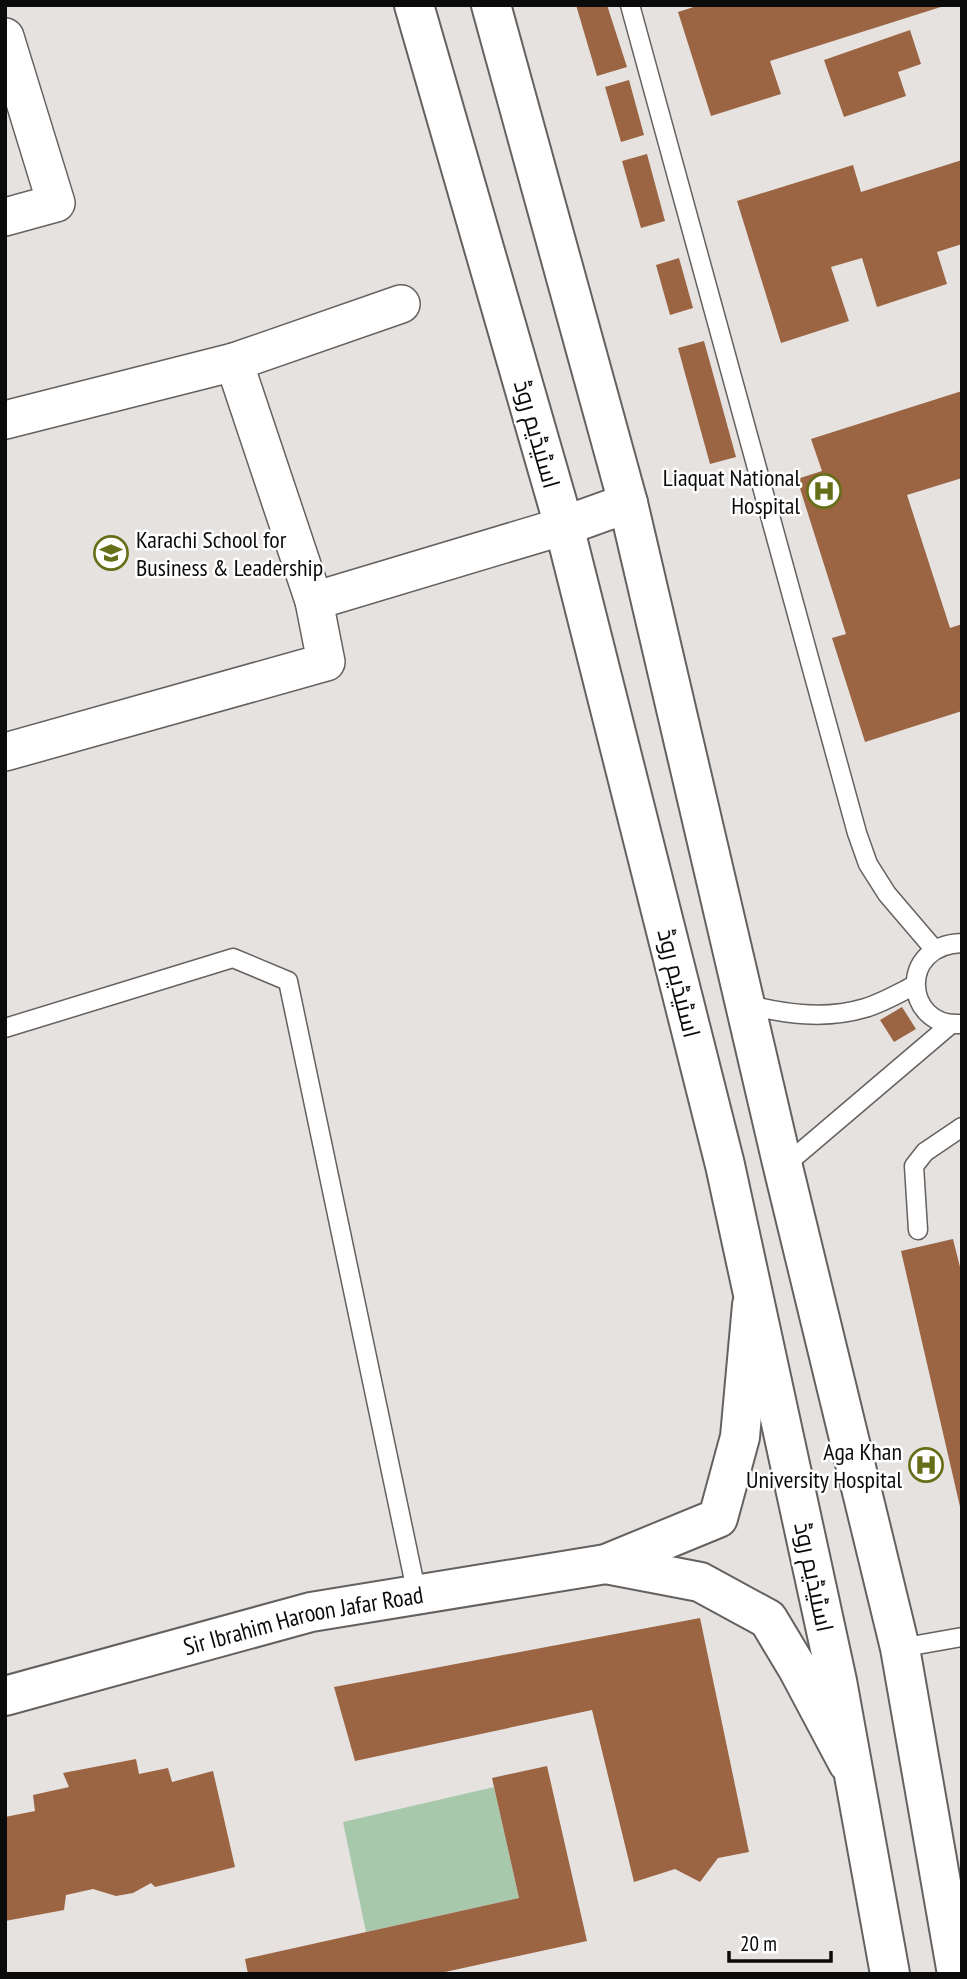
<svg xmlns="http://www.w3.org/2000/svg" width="967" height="1979" font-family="'PT Sans Narrow',Cairo,sans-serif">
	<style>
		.green { fill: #a8c8ac }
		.building { fill: #9b6442 }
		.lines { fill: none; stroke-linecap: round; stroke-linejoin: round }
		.lane-casing { stroke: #646160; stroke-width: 21 }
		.street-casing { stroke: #646160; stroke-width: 40 }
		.secondary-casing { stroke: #646160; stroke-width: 42 }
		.primary-casing { stroke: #646160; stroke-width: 42 }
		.lane { stroke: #fff; stroke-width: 18 }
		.street { stroke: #fff; stroke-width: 37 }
		.secondary { stroke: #fff; stroke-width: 38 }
		.primary { stroke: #fff; stroke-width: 38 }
		.labels { text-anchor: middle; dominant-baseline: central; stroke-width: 5; stroke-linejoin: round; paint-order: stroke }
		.street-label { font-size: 24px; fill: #0c0b0b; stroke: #fff }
		.poi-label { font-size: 24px; fill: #0c0b0b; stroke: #fff; text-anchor: end }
	</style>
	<rect width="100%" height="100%" fill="#e6e2e0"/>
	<!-- green -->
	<polygon class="green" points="494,1787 519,1898 366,1932 343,1822"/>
	<!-- building -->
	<g class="building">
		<polygon points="576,5 607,5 627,67 597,76"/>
		<polygon points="700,5 944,5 944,6 770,61 781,94 711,116 678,12"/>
		<polygon points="910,30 921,64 898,72 906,96 844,117 824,60"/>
		<polygon points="629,80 644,135 621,142 605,87"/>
		<polygon points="647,154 665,221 641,228 622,161"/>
		<polygon points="962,160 962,244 937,252 947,284 877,307 862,258 831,267 849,321 781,343 737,201 853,165 861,192"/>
		<polygon points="679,258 693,308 670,315 656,265"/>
		<polygon points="704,341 736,457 710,464 678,348"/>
		<polygon points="962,391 962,478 907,495 950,628 962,624 962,711 865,742 832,638 846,634 797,479 822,471 811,439"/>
		<polygon points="902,1007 916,1029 894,1042 880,1020"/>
		<polygon points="953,1239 962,1275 961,1511 901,1251"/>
		<polygon points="700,1618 749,1852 718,1858 700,1882 675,1869 634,1882 592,1710 355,1761 334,1687"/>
		<polygon points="136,1759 139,1774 168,1768 172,1782 213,1771 235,1867 155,1887 151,1883 133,1893 116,1896 93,1889 66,1895 64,1910 5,1921 5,1817 35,1811 33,1795 69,1787 63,1773"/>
		<polygon points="547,1766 587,1941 436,1974 248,1974 245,1959 519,1898 492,1778"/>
	</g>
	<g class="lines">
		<!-- lane casing -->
		<g class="lane-casing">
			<g id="lane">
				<polyline points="630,5 857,833 868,864 887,894 934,949"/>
				<path d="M745 1004C784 1014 825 1020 865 1008 882 1003 899 993 915 985"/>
				<path d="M959 1024C905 1027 897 945 962 943"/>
				<polyline points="5,1028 233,958 288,981 417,1595"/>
				<polyline points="783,1167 950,1025"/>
				<polyline points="918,1230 914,1166 925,1152 962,1127"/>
				<polyline points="900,1648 962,1637"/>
			</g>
		</g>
		<!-- street casing -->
		<g class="street-casing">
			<g id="street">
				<polyline points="5,37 56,203 5,217"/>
				<polyline points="5,420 234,362"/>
				<polyline points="314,601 234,362 401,304"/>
				<polyline points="5,752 326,662 314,601 564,526"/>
			</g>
		</g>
		<!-- secondary casing -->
		<g class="secondary-casing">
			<g id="secondary">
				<polyline points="606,1564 700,1582 768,1619 798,1669 848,1763"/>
				<path id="s1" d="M5 1696 311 1612 606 1564 718 1518 740 1437 752 1305"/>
			</g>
		</g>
		<!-- primary casing -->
		<g class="primary-casing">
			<g id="primary">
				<polyline points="414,5 564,526 725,1165 837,1681 890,1974"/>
				<polyline points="491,5 628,503 783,1167 900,1648 957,1974"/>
				<polyline points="564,526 628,503"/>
			</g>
		</g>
		<!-- lane -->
		<use href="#lane" class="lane"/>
		<!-- street -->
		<use href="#street" class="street"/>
		<!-- secondary -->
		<use href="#secondary" class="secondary"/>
		<!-- primary -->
		<use href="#primary" class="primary"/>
	</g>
	<!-- icons -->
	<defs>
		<g id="hospital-ring" transform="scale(1.75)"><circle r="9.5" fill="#fff" stroke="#666f17" stroke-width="1.5"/><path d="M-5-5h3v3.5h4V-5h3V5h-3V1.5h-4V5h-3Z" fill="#666f17"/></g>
		<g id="school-ring" transform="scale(1.75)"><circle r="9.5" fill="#fff" stroke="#666f17" stroke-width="1.5"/><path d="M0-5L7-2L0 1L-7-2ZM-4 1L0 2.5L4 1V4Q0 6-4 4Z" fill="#666f17"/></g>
	</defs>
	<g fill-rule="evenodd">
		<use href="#hospital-ring" x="824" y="491"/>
		<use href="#school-ring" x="111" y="553"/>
		<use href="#hospital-ring" x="926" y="1465"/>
	</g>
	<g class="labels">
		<!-- street labels -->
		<g class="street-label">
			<text transform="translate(537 434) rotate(74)">اسٹیڈیم روڈ</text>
			<text transform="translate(679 983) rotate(76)">اسٹیڈیم روڈ</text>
			<text transform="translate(814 1577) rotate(78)">اسٹیڈیم روڈ</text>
			<text stroke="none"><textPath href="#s1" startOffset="308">Sir Ibrahim Haroon Jafar Road</textPath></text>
		</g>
		<!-- poi labels -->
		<g class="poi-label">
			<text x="800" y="477">Liaquat National<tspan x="800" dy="28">Hospital</tspan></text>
			<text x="136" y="539" text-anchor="start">Karachi School for<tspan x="136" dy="28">Business &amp; Leadership</tspan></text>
			<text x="902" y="1451">Aga Khan<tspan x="902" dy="28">University Hospital</tspan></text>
		</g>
	</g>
	<!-- border -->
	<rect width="967" height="1979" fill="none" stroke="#0c0b0b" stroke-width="14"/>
	<!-- scale -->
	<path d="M729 1951v10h102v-10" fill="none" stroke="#0c0b0b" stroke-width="3.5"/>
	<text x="740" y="1951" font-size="21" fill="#0c0b0b" stroke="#ffffff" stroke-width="5" paint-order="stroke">20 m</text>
</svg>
